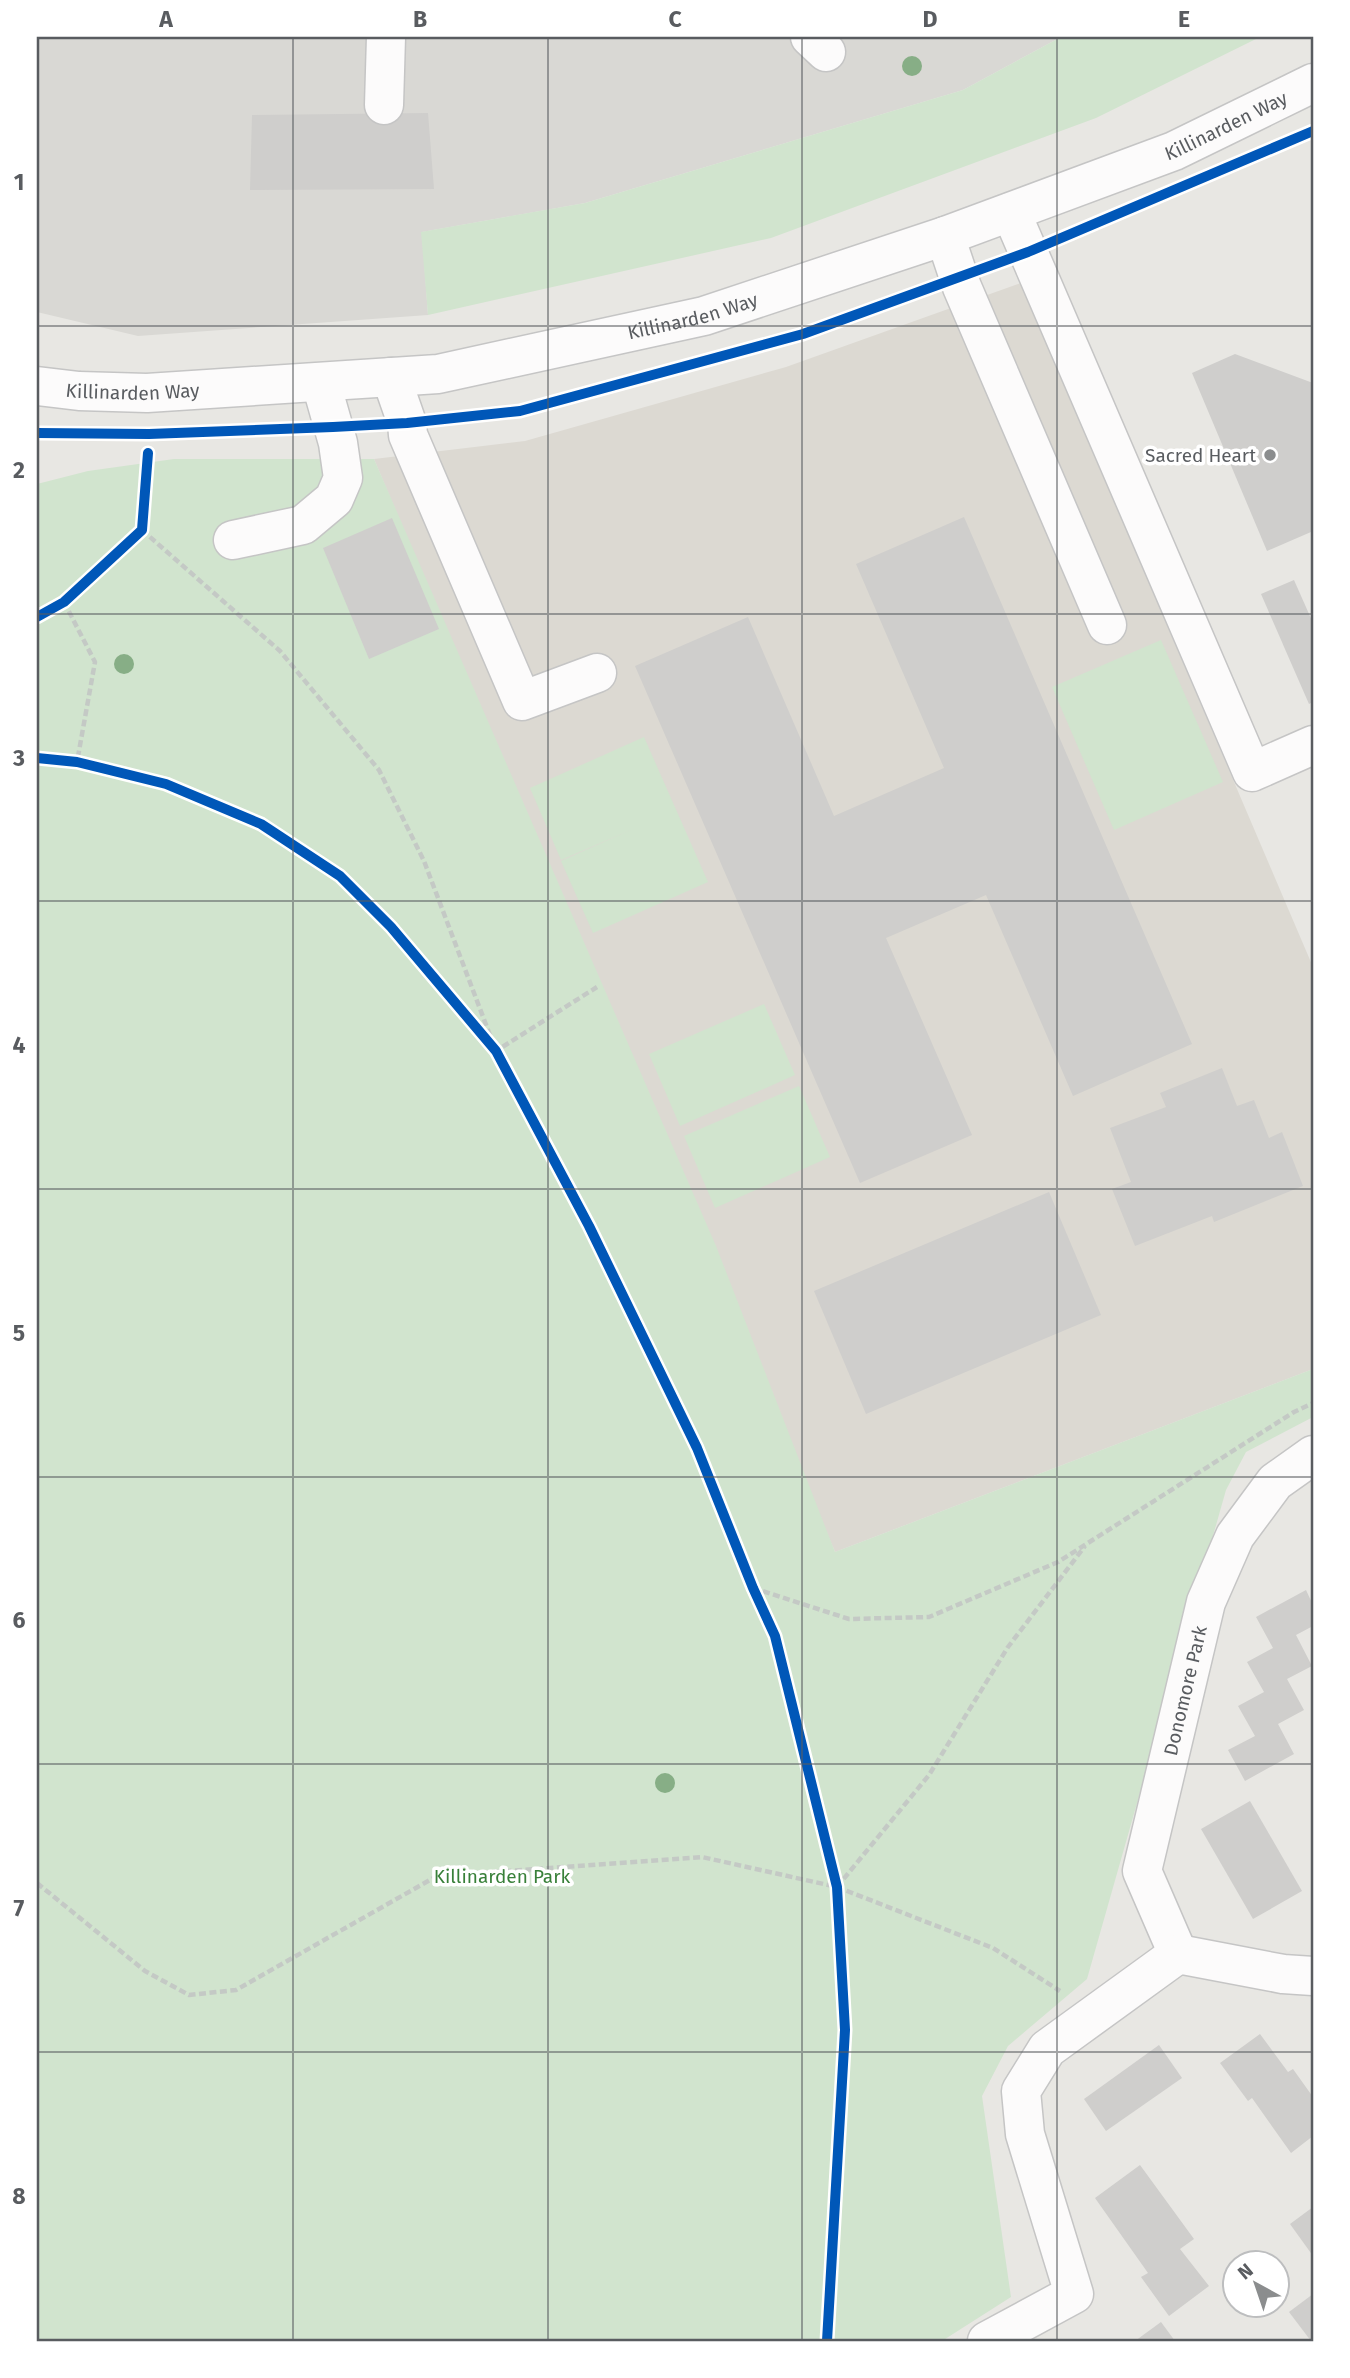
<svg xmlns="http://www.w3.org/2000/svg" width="1350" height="2378" font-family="'Fira Sans',sans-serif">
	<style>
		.industrial { fill: #d9d8d4 }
		.education { fill: #dcd9d2 }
		.green { fill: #d1e4ce }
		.building { fill: #cfcecc }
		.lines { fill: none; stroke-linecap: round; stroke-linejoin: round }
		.minor-casing { stroke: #c5c5c5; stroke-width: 41 }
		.path { stroke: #c4c9c5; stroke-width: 4.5; stroke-dasharray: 7 3.5; stroke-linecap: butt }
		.minor { stroke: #fcfbfb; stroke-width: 38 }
		.cycleway-casing { stroke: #fff; stroke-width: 15 }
		.cycleway { stroke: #0057b8; stroke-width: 10 }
		.tree { fill: #87ae86 }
		.grid { fill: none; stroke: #595c60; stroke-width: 2; stroke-opacity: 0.55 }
		.poi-dot { fill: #8b8d8e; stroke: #fff; stroke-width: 2.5 }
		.labels { text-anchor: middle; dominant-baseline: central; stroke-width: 7; stroke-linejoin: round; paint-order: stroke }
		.street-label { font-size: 19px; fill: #595c60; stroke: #fff }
		.poi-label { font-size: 19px; fill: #595c60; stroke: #fff; text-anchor: end }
		.park-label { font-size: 19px; fill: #388039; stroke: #fff }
		.neatline { fill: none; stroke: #595c60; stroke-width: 2.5 }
		.grid-label { font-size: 23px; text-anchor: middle; font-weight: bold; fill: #595c60 }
	</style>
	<rect width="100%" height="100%" fill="#e8e7e3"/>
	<!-- industrial -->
	<polygon class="industrial" points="37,37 1061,37 963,90 585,203 422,232 428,315 138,336 37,312"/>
	<!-- education -->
	<polygon class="education" points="1021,283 1313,967 1313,1369 835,1552 374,459 525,441 786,367"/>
	<!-- green -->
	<g class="green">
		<polygon points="1061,37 1260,37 1096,118 771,238 428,315 421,232 585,203 963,90"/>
		<polygon points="174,459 374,459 716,1246 835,1552 1313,1369 1313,1417 1246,1452 1226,1490 1087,1979 1008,2046 982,2096 1011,2297 942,2341 37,2341 37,484 88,471"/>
		<polygon points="1161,640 1223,782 1114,830 1052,687"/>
		<polygon points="644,737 708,882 593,933 561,861 633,829 561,860 530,788"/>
		<polygon points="764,1004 795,1075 680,1126 649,1054"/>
		<polygon points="799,1086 830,1157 715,1208 684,1136"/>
	</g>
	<!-- building -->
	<g class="building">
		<polygon points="428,113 434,189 250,190 252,115"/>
		<polygon points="1235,354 1313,383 1313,526 1311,532 1267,551 1192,373"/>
		<polygon points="964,517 1192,1044 1073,1096 986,895 886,938 972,1135 860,1183 635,666 748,617 834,816 944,768 856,564"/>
		<polygon points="392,518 439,629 369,659 323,548"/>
		<polygon points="1294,580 1313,623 1313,702 1309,704 1261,594"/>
		<polygon points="1222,1068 1237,1106 1254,1100 1269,1138 1282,1132 1303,1186 1214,1222 1212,1216 1135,1246 1112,1189 1131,1182 1110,1128 1166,1107 1160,1093"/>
		<polygon points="1049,1192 1101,1315 866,1414 814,1291"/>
		<polygon points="1306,1590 1313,1605 1313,1626 1296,1635 1312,1666 1287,1679 1304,1710 1278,1724 1294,1754 1245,1781 1228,1750 1255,1736 1238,1706 1264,1692 1247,1662 1273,1648 1256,1617"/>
		<polygon points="1250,1801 1302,1891 1253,1919 1201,1829"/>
		<polygon points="1260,2034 1288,2072 1293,2069 1313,2097 1313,2136 1291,2153 1252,2098 1248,2101 1220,2063"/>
		<polygon points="1159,2045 1182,2078 1106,2131 1084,2099"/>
		<polygon points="1140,2165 1194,2239 1180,2249 1209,2286 1169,2316 1141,2277 1148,2273 1095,2198"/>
		<polygon points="1313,2207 1313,2256 1290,2224"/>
		<polygon points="1313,2294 1313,2341 1311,2341 1289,2312"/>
		<polygon points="1161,2322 1175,2341 1135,2341"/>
	</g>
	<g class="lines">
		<!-- minor casing -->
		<g class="minor-casing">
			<g id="minor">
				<polyline points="810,37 826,52"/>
				<polyline points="384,105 386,37"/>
				<polyline points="1011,212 1252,772 1313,745"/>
				<polyline points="945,236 962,287 1107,625"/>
				<polyline points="391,377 407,423 408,435 522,701 597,673"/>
				<path id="s1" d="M37 386 79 391 147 393 438 374 704 316 945 236 1174 151 1313 83"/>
				<polyline points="233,540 303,525 334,499 343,478 338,443 321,383"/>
				<path id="s2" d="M1178 1954 1142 1871 1206 1602 1235 1536 1275 1482 1313 1455"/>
				<polyline points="987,2341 1074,2294 1025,2134 1021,2091 1047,2049 1178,1954 1283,1974 1313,1976"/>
			</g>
		</g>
		<!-- path -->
		<g class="path">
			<polyline points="142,530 280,651 379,770 424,861 496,1051 597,987"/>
			<polyline points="64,602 95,662 77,762"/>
			<polyline points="753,1588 849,1619 929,1617 1058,1562 1294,1412 1313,1403"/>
			<polyline points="37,1883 145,1971 189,1995 236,1990 437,1876 702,1857 837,1887 993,1948 1060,1991"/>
			<polyline points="837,1887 929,1775 1008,1647 1085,1546"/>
		</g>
		<!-- minor -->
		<use href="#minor" class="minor"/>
		<!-- cycleway casing -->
		<g class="cycleway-casing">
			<g id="cycleway">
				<polyline points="37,433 149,434 333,427 407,423 520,411 803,334 1028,252 1313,131"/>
				<polyline points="37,617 64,602 142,530 148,453"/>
				<polyline points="37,758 77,762 166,784 261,824 340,876 391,927 496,1051 589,1226 697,1448 753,1588 775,1636 837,1887 845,2030 827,2341"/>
			</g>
		</g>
		<!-- cycleway -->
		<use href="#cycleway" class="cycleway"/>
	</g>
	<!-- trees -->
	<g class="tree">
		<circle cx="912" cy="66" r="10"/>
		<circle cx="124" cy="664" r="10"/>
		<circle cx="665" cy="1783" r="10"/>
	</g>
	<!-- grid -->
	<path class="grid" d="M293 37V2341M548 37V2341M802 37V2341M1057 37V2341M37 326H1313M37 614H1313M37 901H1313M37 1189H1313M37 1477H1313M37 1764H1313M37 2052H1313"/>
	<!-- markers -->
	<circle class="poi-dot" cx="1270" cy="455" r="7"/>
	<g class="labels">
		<!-- street labels -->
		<g class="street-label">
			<text stroke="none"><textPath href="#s1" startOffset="1230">Killinarden Way</textPath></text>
			<text stroke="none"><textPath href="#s1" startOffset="663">Killinarden Way</textPath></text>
			<text stroke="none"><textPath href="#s1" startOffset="96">Killinarden Way</textPath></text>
			<text stroke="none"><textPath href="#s2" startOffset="276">Donomore Park</textPath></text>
		</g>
		<!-- poi labels -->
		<g class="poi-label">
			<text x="1256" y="455">Sacred Heart</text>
		</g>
		<!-- park labels -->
		<g class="park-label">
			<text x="502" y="1876">Killinarden Park</text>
		</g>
	</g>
	<!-- border -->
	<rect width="1350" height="2378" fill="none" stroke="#ffffff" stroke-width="77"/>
	<!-- north arrow -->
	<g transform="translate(1256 2284) rotate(320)"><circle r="33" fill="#ffffff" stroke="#bdbebf" stroke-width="2"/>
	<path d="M0-5L12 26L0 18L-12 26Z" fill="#8b8d8e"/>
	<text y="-10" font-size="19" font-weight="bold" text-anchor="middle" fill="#595c60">N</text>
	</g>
	<rect x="38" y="38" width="1274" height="2302" class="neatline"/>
	<g class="grid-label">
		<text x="166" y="27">A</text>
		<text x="420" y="27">B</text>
		<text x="675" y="27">C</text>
		<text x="930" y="27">D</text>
		<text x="1184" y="27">E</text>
		<text x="19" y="190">1</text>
		<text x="19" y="478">2</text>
		<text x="19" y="766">3</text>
		<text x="19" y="1053">4</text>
		<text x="19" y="1341">5</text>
		<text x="19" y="1628">6</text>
		<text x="19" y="1916">7</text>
		<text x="19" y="2204">8</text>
	</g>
</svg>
